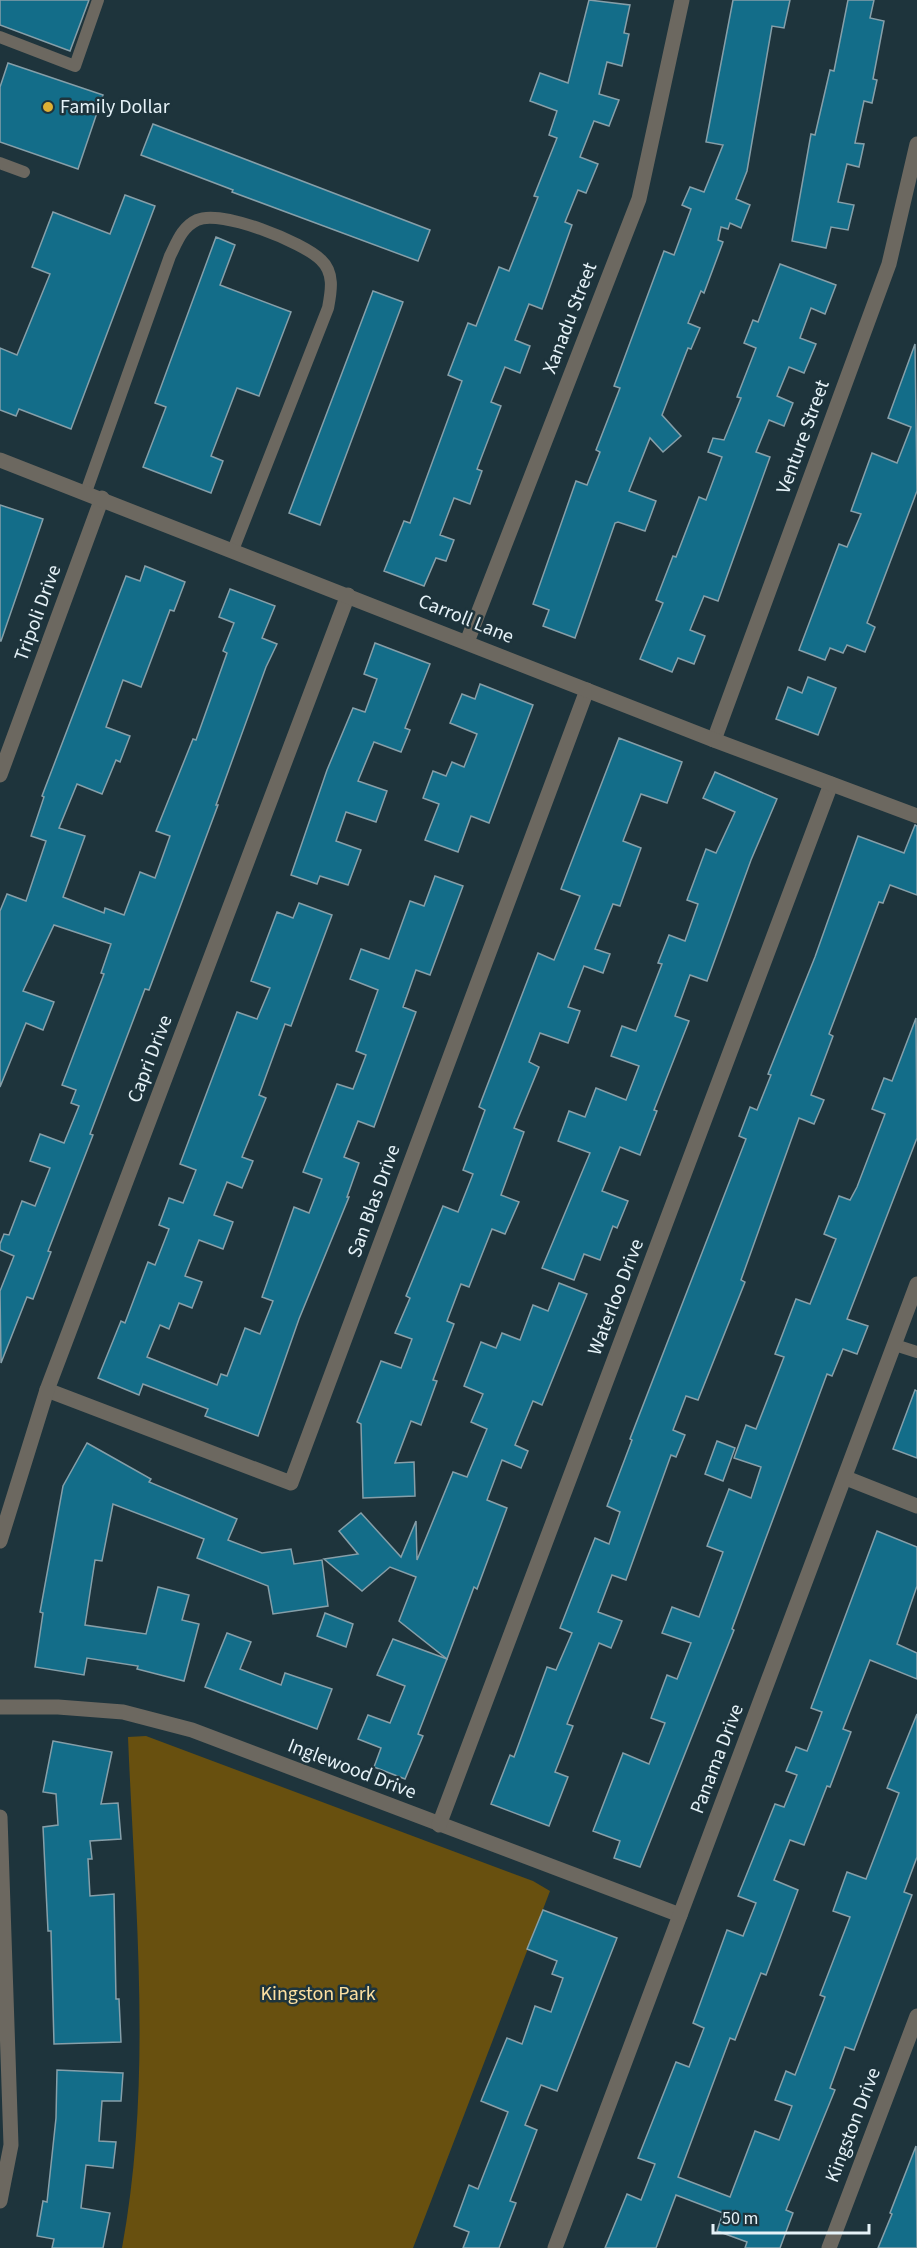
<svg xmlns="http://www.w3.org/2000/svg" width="917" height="2248" font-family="'Source Sans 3',sans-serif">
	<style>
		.green { fill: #68500f }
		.building { fill: #136d89; stroke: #869fa9; stroke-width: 1.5 }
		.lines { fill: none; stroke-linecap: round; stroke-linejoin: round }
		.service { stroke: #6c6860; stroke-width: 12 }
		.minor { stroke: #6c6860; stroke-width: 15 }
		.tertiary { stroke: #6c6860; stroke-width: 15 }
		.poi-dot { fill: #dfb034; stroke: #1e343c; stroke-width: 2 }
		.labels { text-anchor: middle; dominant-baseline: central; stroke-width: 5; stroke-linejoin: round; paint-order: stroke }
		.poi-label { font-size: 20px; fill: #e5f2f8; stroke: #1e343c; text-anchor: start }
		.street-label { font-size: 20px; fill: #e5f2f8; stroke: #1e343c }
		.park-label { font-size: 20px; fill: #fce0a2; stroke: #1e343c }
	</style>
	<rect width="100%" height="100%" fill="#1e343c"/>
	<!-- green -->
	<path class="green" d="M146 1736 533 1881 550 1891 413 2248H122C153 2080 135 1907 128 1737Z"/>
	<!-- building -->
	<g class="building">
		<polygon points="0,0 89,0 70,51 0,25"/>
		<polygon points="589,0 630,5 624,33 629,34 622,66 607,62 599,94 619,100 609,126 594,121 580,157 598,164 586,193 578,190 565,222 572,225 542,309 529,304 515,340 530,346 520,373 505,367 491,402 501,406 477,469 482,471 470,504 454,498 440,535 454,540 446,561 436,558 424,586 384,571 404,521 410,523 462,381 448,375 468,323 476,326 499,267 509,271 538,197 534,196 557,138 549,135 557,111 530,101 540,73 568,83"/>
		<polygon points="733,0 790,0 784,28 772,26 747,171 736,199 750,205 741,228 730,223 728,229 721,227 718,240 723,242 704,293 701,291 688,323 700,328 691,349 688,348 662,415 681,436 663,452 650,438 629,491 656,501 645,531 618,522 615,523 575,638 543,626 549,610 533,604 576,481 587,485 600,452 596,450 620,388 614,386 664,251 674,255 691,209 682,205 690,187 704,192 723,145 706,142"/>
		<polygon points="848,0 874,0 870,18 884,21 873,79 877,80 872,103 864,101 855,143 864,144 859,167 847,164 838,202 854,205 848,230 831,227 826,248 792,241 811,134 815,135 830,70 834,71"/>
		<polygon points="8,63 103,95 78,169 0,142 0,87"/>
		<polygon points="153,124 430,230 418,261 232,192 233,190 141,155"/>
		<polygon points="125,195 155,206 71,429 19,409 16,416 0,410 0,348 17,355 50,274 32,267 53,212 110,234"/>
		<polygon points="216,237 235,245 220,285 291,312 259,396 237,388 211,456 223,461 211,493 143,467 166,407 155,403"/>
		<polygon points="780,264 836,285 825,314 811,308 800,338 816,344 804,373 789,367 777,396 793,403 784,426 769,420 756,452 770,457 718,601 704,596 690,630 705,636 694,664 678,658 672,672 640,659 663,603 656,600 673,556 676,557 699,497 706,500 722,457 708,452 713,438 724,440 741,398 737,397 756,348 744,343 753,320 758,322"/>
		<polygon points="373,291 403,302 320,525 289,513"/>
		<polygon points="915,344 917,491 867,623 875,627 865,652 847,645 843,653 830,648 825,660 799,650 839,544 847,547 861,514 851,511 872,453 897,463 911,427 888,418"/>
		<polygon points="0,505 43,519 1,641 0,641"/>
		<polygon points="145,566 185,582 174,611 170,610 141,687 123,680 106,727 130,736 120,762 116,760 102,794 77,784 59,828 85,836 63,897 104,913 105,908 124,915 140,872 155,878 170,836 156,831 193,739 196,740 227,653 223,651 234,623 219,617 230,589 275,606 262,638 277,644 266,667 216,805 218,805 149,990 145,989 90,1134 93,1135 48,1251 51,1252 33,1299 27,1297 1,1363 0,1291 14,1256 0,1250 0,1244 4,1234 9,1235 22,1201 35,1206 50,1168 30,1161 40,1134 64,1143 79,1106 71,1103 76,1090 62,1085 104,974 101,973 111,944 54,925 23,991 54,1002 43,1030 26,1023 0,1087 0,911 7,894 26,901 46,841 31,836 44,797 42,796 126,576 140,581"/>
		<polygon points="375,643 430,664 405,728 410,730 401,752 374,742 358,781 387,791 376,822 346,812 336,841 361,850 348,885 320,876 317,884 291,875 327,770 353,708 365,712 377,679 364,674"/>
		<polygon points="808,677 836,688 818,735 776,719 788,687 802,693"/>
		<polygon points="480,684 533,705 489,823 471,816 458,852 425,840 439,804 423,798 433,771 446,776 452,762 464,767 477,734 450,723 462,694 475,699"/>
		<polygon points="619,738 682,762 667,803 641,794 623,841 641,848 620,906 613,904 595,949 610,954 603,973 584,966 568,1007 580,1011 568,1043 540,1033 529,1062 539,1067 514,1128 524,1132 501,1195 519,1202 505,1234 492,1229 469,1287 461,1284 447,1321 454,1324 433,1380 437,1381 421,1425 411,1421 395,1463 414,1462 415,1496 363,1498 361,1424 357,1422 381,1361 401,1368 412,1339 395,1333 410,1298 406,1296 443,1206 458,1212 473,1174 463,1170 485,1110 479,1107 538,953 554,960 580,896 561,889"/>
		<polygon points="715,772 777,799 751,860 707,981 690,975 675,1016 689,1021 654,1110 657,1111 640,1155 620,1147 602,1191 628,1201 617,1228 613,1226 600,1260 584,1254 574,1280 542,1268 590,1153 558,1141 569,1111 585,1117 596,1088 626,1100 639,1066 611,1056 622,1026 636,1031 662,964 658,963 669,935 685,941 698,904 687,900 706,849 716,853 735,812 703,798"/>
		<polygon points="915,825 917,826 917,895 890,885 883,903 879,902 829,1034 833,1036 811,1095 824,1100 814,1124 799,1118 741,1280 745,1282 698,1400 686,1396 673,1430 685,1435 676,1457 671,1455 626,1580 612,1575 598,1612 622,1621 611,1648 599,1643 567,1724 573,1726 555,1772 568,1777 549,1826 491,1804 510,1755 514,1757 547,1667 556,1670 572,1633 560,1628 595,1538 609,1544 620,1512 607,1506 632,1440 630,1439 746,1139 739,1136 750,1107 757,1110 771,1075 768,1074 815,957 858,836 904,853"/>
		<polygon points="435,876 463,886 430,975 416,970 403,1007 416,1012 374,1127 358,1121 344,1157 359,1163 347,1197 349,1197 299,1319 258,1436 205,1416 208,1409 143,1384 139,1395 98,1378 121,1321 125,1323 148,1262 155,1265 169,1229 159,1225 169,1198 183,1203 196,1170 180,1164 237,1012 257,1019 270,988 251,981 277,912 293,918 299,903 332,915 291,1026 285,1024 259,1095 266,1098 242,1157 253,1161 242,1188 227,1182 214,1215 233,1222 223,1249 199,1240 185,1276 202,1282 192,1308 179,1303 169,1329 160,1325 147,1357 217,1385 221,1374 227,1376 245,1328 260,1334 273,1301 262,1297 294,1207 309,1213 322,1179 303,1172 337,1084 353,1089 366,1055 356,1051 378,990 350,979 361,949 389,959 410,901 424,906"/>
		<polygon points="916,1018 917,1138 847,1319 868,1326 857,1354 843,1349 832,1376 827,1374 732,1629 734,1630 640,1867 614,1858 620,1841 593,1831 623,1753 649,1764 665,1723 651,1718 667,1675 677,1679 691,1643 662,1633 672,1607 699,1617 723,1552 707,1546 729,1489 751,1498 761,1467 734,1458 746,1425 756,1429 784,1357 775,1354 796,1299 810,1304 836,1239 824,1234 839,1196 850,1200 857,1187 885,1114 872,1109 884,1078 892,1081"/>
		<polygon points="559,1283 587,1294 542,1405 533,1401 515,1445 528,1451 521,1468 502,1460 487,1500 507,1508 477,1589 474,1587 447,1659 399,1621 416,1577 390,1567 362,1591 324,1559 358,1554 339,1531 361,1513 401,1557 416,1521 417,1560 453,1472 467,1477 487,1429 471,1422 483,1394 464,1386 481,1342 496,1348 502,1333 520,1340 533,1305 548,1311"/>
		<polygon points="915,1390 917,1391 917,1458 893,1449"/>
		<polygon points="717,1441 735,1448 723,1481 705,1474"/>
		<polygon points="87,1443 151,1479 149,1482 237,1519 228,1540 262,1553 291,1549 294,1564 322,1560 328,1606 273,1614 268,1586 197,1558 204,1539 113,1504 102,1561 95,1560 85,1625 146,1634 158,1587 189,1595 182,1620 199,1624 184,1681 137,1669 138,1666 87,1658 84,1675 35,1667 43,1613 40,1612 63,1486"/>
		<polygon points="877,1531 917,1547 917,1586 897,1644 917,1653 917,1679 870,1660 843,1729 851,1732 830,1787 827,1786 804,1845 790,1840 774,1880 798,1890 766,1975 761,1973 735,2040 730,2038 678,2177 730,2197 755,2131 779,2140 792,2106 775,2100 786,2071 795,2075 825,1997 820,1995 850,1917 833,1911 847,1872 866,1879 899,1793 887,1788 917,1714 917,1857 904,1892 912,1895 854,2050 845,2047 830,2088 835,2090 786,2210 793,2213 780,2248 745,2248 747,2242 717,2231 723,2213 676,2195 656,2248 605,2248 627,2194 641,2200 655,2164 638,2158 676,2062 689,2067 704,2028 693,2023 727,1930 743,1936 756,1903 738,1896 775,1804 784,1807 797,1775 786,1771 796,1747 807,1751 822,1712 811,1708"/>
		<polygon points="325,1613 353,1624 346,1647 317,1636"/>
		<polygon points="227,1633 251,1642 240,1669 281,1685 285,1673 332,1689 317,1729 205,1687"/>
		<polygon points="393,1639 447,1659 418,1734 423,1736 405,1779 374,1767 381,1748 358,1739 368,1715 390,1723 405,1686 377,1675"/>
		<polygon points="53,1741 112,1752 101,1804 118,1803 121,1839 90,1841 92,1859 88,1859 90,1896 114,1894 116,1999 119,1999 121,2042 54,2044 51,1931 48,1931 43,1827 58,1825 56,1794 43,1792"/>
		<polygon points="543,1910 617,1938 557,2091 541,2085 525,2125 537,2130 510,2201 516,2203 499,2248 463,2248 469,2232 454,2226 469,2185 478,2189 508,2112 481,2101 507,2038 522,2044 535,2006 551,2012 563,1978 552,1974 557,1961 527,1949"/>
		<polygon points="57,2070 123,2073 121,2101 102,2101 99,2141 116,2142 113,2168 86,2165 81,2208 110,2213 103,2248 52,2248 54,2239 37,2236 43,2201 47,2202 56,2118"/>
		<polygon points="916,2146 917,2248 878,2248 892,2214 890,2213"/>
	</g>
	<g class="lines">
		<!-- service -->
		<g class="service">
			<polyline points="0,37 75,66 98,0"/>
			<polyline points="0,163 24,172"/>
			<path d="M86 492 170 256C177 242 182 227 197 220 221 209 303 242 321 260 335 273 331 292 328 308L233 550"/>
			<polyline points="895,1345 917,1352"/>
		</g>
		<!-- minor -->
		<g class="minor">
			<polyline points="467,642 639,199 682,0"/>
			<polyline points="714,740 889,264 917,144"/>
			<polyline points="0,775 102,498"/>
			<polyline points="47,1390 291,1483 587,690"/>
			<polyline points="846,1478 917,1506"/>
			<polyline points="0,1541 47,1390 348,595"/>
			<polyline points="0,1707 58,1707 123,1712 192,1730 680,1915"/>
			<polyline points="0,1817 11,2145 0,2201"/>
			<polyline points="439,1825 831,784"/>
			<polyline points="555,2248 917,1284"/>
			<polyline points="829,2248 917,2016"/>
		</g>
		<!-- tertiary -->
		<polyline class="tertiary" points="0,460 714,740 917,816"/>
	</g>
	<!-- markers -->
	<circle class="poi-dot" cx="48" cy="107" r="6"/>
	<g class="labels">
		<!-- poi labels -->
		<g class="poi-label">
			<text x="60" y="107">Family Dollar</text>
		</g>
		<!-- street labels -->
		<g class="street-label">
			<text transform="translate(570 318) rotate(-69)">Xanadu Street</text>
			<text transform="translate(803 437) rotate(-70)">Venture Street</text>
			<text transform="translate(38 613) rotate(-70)">Tripoli Drive</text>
			<text transform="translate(466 619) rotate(22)">Carroll Lane</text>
			<text transform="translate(150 1059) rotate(-69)">Capri Drive</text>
			<text transform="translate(374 1201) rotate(-70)">San Blas Drive</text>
			<text transform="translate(616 1297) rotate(-69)">Waterloo Drive</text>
			<text transform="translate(717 1759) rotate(-69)">Panama Drive</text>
			<text transform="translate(352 1769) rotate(21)">Inglewood Drive</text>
			<text transform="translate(853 2125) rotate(-69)">Kingston Drive</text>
		</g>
		<!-- park labels -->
		<g class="park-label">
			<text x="318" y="1994">Kingston Park</text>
		</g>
	</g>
	<!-- scale -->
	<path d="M713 2224v9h156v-9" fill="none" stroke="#e5f2f8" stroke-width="3"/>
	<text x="722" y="2224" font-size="18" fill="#e5f2f8" stroke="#1e343c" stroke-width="4.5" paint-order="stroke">50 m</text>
</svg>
